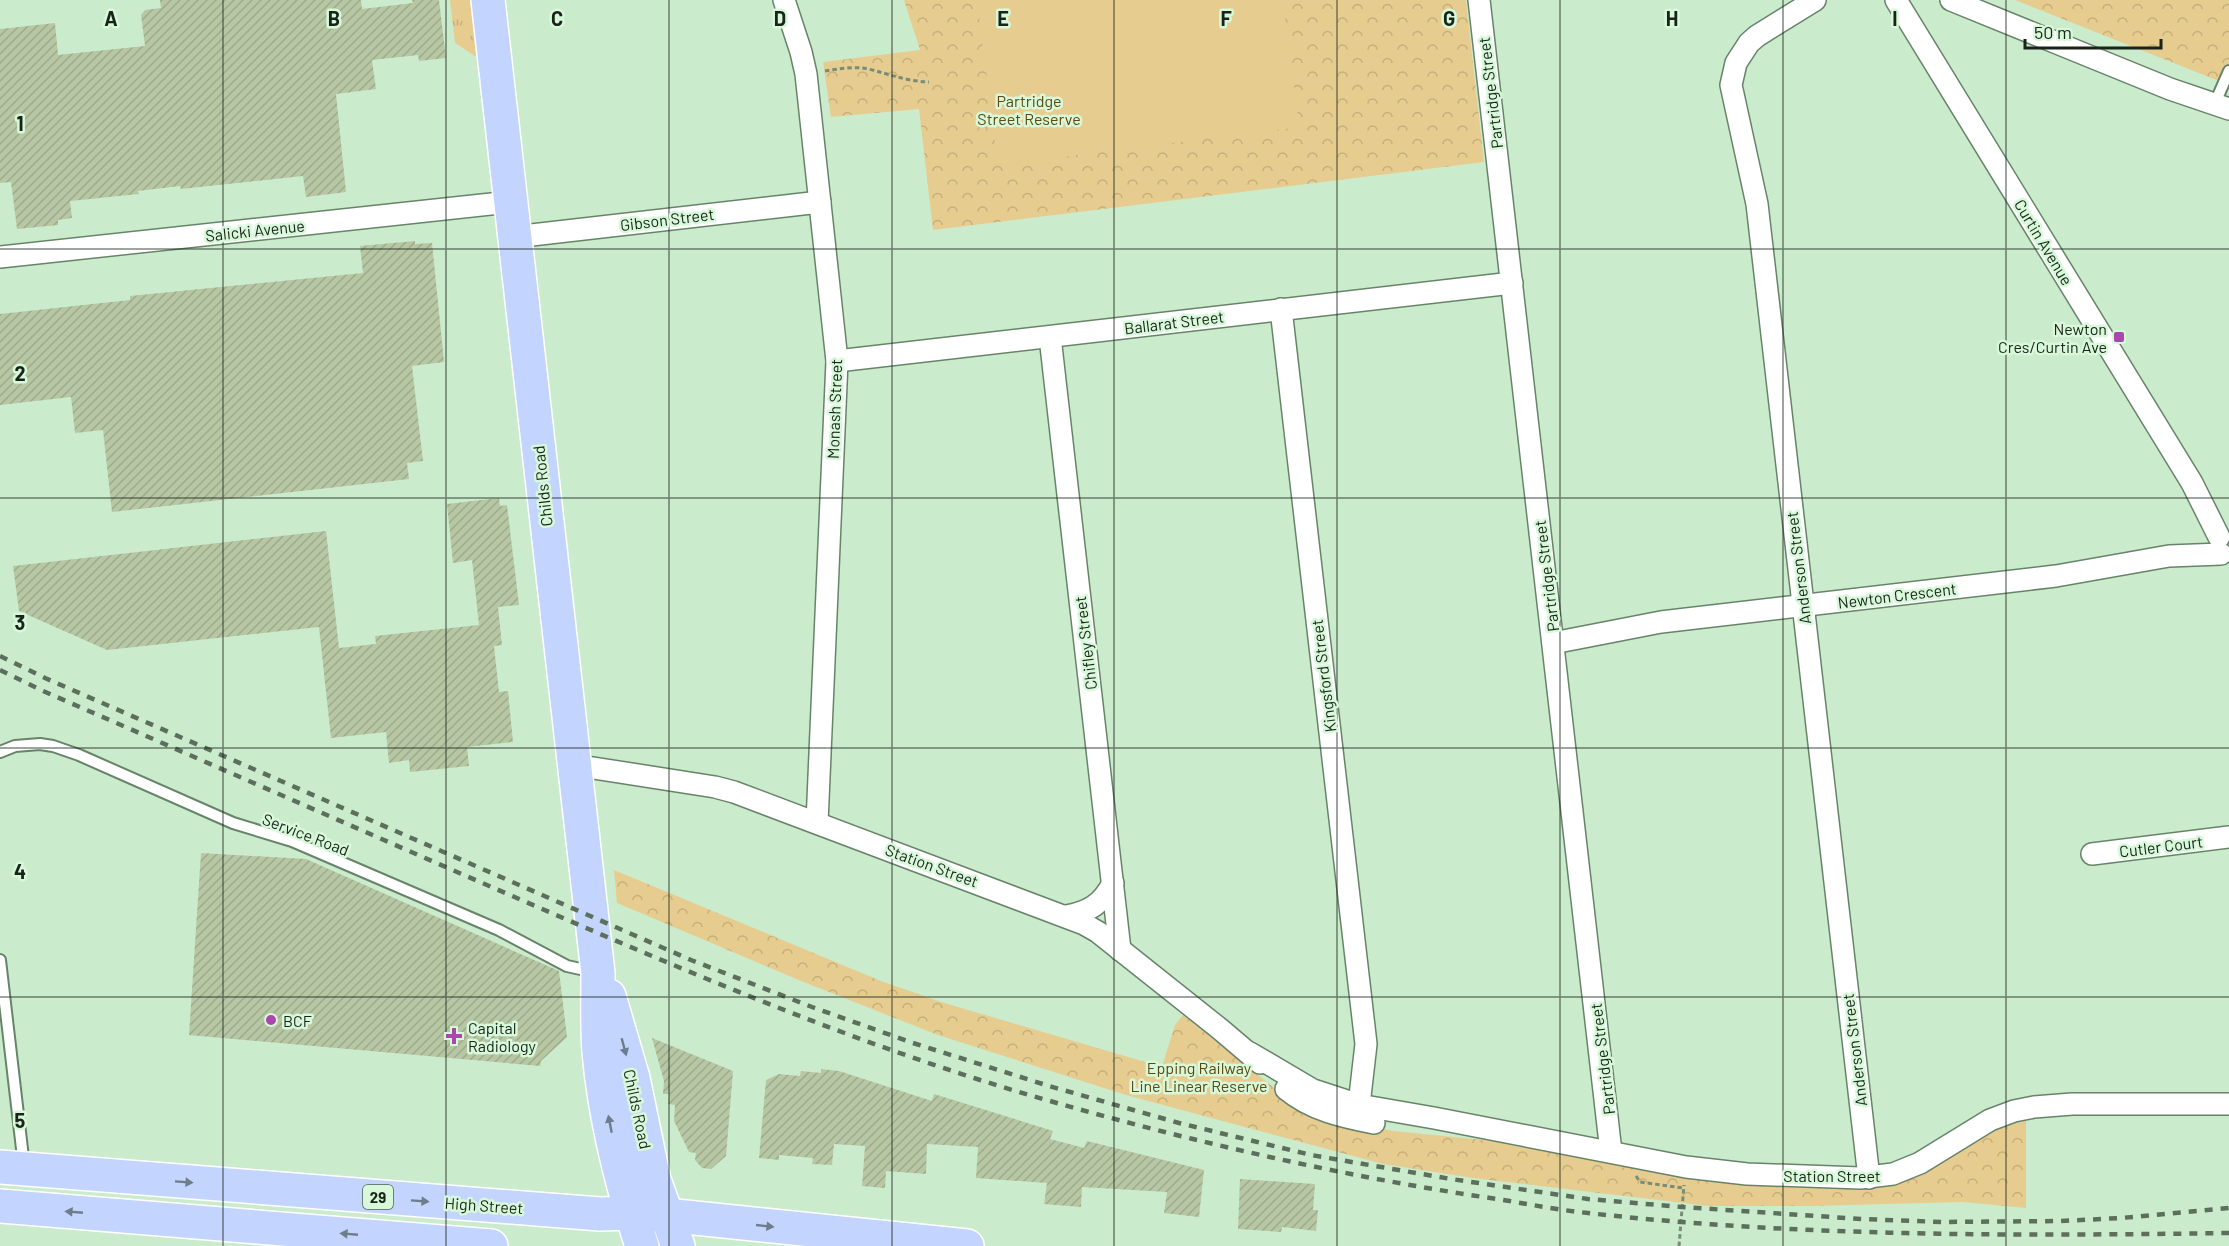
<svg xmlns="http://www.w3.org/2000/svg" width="2229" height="1246" font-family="Barlow,sans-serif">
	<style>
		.grass { fill: url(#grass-tufts) }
		.park { fill: url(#park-crowns) }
		.garden { fill: #e7cc8f }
		.building { fill: url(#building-hatch) }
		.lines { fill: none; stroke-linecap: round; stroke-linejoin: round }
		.service-casing { stroke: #678469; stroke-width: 14 }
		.minor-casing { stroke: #678469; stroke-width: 24 }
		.primary-casing { stroke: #fff; stroke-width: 36 }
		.path { stroke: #768d78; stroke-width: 3; stroke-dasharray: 4.5 3; stroke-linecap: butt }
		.service { stroke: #fff; stroke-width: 10 }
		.minor { stroke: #fff; stroke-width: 21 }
		.primary { stroke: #c3d4fe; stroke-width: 33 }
		.rail { stroke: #5c6f5d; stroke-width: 4.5; stroke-dasharray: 8 8; stroke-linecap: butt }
		.oneway { fill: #6e7c8c }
		.grid { fill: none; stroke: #182319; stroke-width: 1.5; stroke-opacity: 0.55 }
		.poi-dot { fill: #aa47ac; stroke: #d8f8da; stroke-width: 2 }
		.labels { text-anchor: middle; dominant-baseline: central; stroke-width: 5; stroke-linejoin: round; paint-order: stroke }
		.shield { fill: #d8f8da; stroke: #526353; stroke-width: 1.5 }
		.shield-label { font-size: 15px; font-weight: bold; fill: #182319 }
		.street-label { font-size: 16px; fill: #182319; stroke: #d8f8da }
		.park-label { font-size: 16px; fill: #5d4811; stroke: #d8f8da }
		.poi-label { font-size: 16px; fill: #182319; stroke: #d8f8da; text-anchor: start }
		.grid-label { font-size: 20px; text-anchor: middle; font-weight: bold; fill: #182319; stroke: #d8f8da; stroke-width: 5; stroke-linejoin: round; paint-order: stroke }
	</style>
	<defs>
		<pattern id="grass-tufts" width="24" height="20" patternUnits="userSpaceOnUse" patternTransform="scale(1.5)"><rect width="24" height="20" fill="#e7cc8f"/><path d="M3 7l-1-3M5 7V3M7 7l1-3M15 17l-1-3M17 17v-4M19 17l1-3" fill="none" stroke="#c5af7b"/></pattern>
		<pattern id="park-crowns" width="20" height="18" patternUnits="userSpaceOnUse" patternTransform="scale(1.5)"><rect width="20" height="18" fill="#e7cc8f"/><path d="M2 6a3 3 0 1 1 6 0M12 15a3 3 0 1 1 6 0" fill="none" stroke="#c5af7b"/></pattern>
		<pattern id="building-hatch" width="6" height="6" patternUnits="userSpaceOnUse" patternTransform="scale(1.5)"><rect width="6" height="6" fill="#b7c7a3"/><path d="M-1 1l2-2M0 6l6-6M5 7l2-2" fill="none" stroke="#9dab8c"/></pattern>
	</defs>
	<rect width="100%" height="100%" fill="#cbebcd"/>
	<!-- grass -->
	<polygon class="grass" points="450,0 473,0 480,55 475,56 455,43"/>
	<!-- park -->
	<g class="park">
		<polygon points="904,0 1466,0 1484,162 933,230 919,109 831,117 823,62 920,50"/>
		<polygon points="2015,0 2229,0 2229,85"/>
		<polygon points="614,870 881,981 941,1002 1162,1067 1175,1025 1183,1015 1277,1090 1353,1124 1394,1131 1493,1141 1591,1158 1810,1185 1875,1187 1889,1186 1915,1177 1984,1135 2001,1126 2026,1119 2026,1208 1963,1202 1812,1206 1709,1206 1473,1178 1383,1164 1126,1095 938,1035 801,981 617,903"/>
	</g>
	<!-- garden -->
	<polygon class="garden" points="977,0 1283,0 1299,127 998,165"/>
	<!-- building -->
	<g class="building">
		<polygon points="160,0 361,0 362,9 413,3 412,0 439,0 446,58 419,61 418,55 372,60 376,89 336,94 346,192 306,197 303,176 181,189 180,186 138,191 139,194 70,201 72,218 58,220 58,225 17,229 11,182 0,183 0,29 55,23 58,55 145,46 141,15 145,10 161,8"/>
		<polygon points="415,241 415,244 432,243 444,362 412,366 423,461 407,463 409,479 112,512 103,430 75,433 71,397 0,405 0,314 130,300 130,296 363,273 360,246"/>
		<polygon points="499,498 500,506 507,505 519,605 498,607 502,645 494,646 499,692 508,691 513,742 467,747 469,766 410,772 409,760 389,763 386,732 331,738 319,627 107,650 19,611 13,566 326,531 339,648 376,644 375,636 479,625 472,560 453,563 447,504"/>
		<polygon points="201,853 306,859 559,971 567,1037 541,1061 540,1066 189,1035"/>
		<polygon points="652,1038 733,1071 726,1156 711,1169 702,1168 695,1160 696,1153 689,1152 674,1121 675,1105 668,1104 669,1094 663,1094 664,1081"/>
		<polygon points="821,1069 839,1071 932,1101 934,1094 1053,1131 1050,1139 1084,1148 1087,1141 1204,1170 1199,1217 1164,1213 1167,1192 1082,1187 1081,1207 1044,1204 1047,1183 976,1178 978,1147 927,1144 926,1174 886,1171 885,1188 862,1186 865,1146 834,1144 832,1165 812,1164 813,1158 779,1155 779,1160 759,1158 766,1080 779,1074 800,1076 801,1071 821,1073"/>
		<polygon points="1240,1179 1315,1184 1313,1210 1318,1210 1316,1231 1282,1227 1281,1232 1238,1229"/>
	</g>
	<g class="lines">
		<!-- service casing -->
		<g class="service-casing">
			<g id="service">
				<polyline points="2215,103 2229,71"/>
				<polyline points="0,752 15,746 40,744 53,746 79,755 233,823 292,841 499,930 567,966 594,972"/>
				<polyline points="0,960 24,1166"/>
			</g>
		</g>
		<!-- minor casing -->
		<g class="minor-casing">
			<g id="minor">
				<polyline points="784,0 801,52 806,74 837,361 817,823"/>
				<polyline points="1479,0 1611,1152"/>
				<polyline points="1815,0 1757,36 1749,43 1736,63 1731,85 1757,204 1869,1178"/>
				<polyline points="1896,0 2192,483 2219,537"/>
				<polyline points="1951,0 2170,89 2229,109"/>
				<polyline points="514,237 820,202"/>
				<polyline points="0,257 510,202"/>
				<polyline points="1281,309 1366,1044 1359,1105 1361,1119"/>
				<polyline points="1050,337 1120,950"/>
				<polyline points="837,361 1512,283"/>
				<polyline points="1553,643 1661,622 2056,576 2169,556 2221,554"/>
				<polyline points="574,765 715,787 734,792 1084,924 1098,932 1220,1029 1260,1063"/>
				<polyline points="2092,854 2229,837"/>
				<path d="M1066 916C1089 912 1102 904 1113 883"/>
				<polyline points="1250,1053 1313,1090 1359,1105 1434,1118 1686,1167 1747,1174 1860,1178 1893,1174 1920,1163 1990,1120 2014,1111 2034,1107 2072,1104 2229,1104"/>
				<path d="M1286 1089C1311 1110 1343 1117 1374 1123"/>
			</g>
		</g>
		<!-- primary casing -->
		<g class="primary-casing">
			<g id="primary">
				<path d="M488 0 598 973C598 999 597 1026 599 1052 605 1118 621 1183 642 1246"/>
				<polyline points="609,996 633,1078 654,1180 678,1246"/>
				<polyline points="0,1167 600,1214 631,1213 666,1215 967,1246"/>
				<polyline points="0,1206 491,1246"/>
			</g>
		</g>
		<!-- path -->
		<g class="path">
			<path d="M825 71C838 69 854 66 868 69 890 74 904 81 929 82"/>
			<polyline points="1636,1176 1640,1182 1683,1188"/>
			<polyline points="1679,1246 1684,1185"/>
		</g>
		<!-- service -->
		<use href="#service" class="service"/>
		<!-- minor -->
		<use href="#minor" class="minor"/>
		<!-- primary -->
		<use href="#primary" class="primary"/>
		<!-- rail -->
		<g class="rail">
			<polyline points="0,656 45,678 691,960 812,1007 913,1043 1049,1086 1179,1123 1311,1155 1451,1179 1588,1199 1682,1207 1861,1219 1942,1222 2061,1221 2121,1218 2229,1208"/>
			<path d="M0 670 43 691C204 761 365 832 526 902 697 976 870 1050 1050 1101 1197 1143 1346 1177 1497 1199 1528 1204 1558 1210 1588 1213 1801 1237 2015 1236 2229 1233"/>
		</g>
	</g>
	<!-- one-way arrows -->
	<defs><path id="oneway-solid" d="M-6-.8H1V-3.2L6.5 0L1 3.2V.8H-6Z" transform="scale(1.5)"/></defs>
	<g class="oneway">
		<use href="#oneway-solid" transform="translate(624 1047) rotate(75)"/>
		<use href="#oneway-solid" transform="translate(610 1124) rotate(-101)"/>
		<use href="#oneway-solid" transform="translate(184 1182) rotate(4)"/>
		<use href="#oneway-solid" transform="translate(420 1201) rotate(4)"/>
		<use href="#oneway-solid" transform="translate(74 1212) rotate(-175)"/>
		<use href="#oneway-solid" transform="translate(765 1226) rotate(6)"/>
		<use href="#oneway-solid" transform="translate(349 1234) rotate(-175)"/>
	</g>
	<!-- grid -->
	<path class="grid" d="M223 0V1246M446 0V1246M669 0V1246M892 0V1246M1114 0V1246M1337 0V1246M1560 0V1246M1783 0V1246M2006 0V1246M0 249H2229M0 498H2229M0 748H2229M0 997H2229"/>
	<!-- markers -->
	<g class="poi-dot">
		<rect x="2113" y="331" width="12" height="12" rx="3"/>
		<circle cx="271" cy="1020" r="6"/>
		<path d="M451 1027h6v6h6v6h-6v6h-6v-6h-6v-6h6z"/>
	</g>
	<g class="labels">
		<!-- shield labels -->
		<rect class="shield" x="363" y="1185" width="30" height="24" rx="4.5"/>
		<g class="shield-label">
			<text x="378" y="1197">29</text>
		</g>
		<!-- street labels -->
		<g class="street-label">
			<text transform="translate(1490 93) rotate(-97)">Partridge Street</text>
			<text transform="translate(667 219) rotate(-7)">Gibson Street</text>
			<text transform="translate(255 230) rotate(-6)">Salicki Avenue</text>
			<text transform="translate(2044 242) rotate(59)">Curtin Avenue</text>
			<text transform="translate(1174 322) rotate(-7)">Ballarat Street</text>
			<text transform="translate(834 409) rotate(-88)">Monash Street</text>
			<text transform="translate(542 486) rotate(-96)">Childs Road</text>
			<text transform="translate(1798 568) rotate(-97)">Anderson Street</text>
			<text transform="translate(1546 576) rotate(-97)">Partridge Street</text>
			<text transform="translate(1897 595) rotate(-7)">Newton Crescent</text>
			<text transform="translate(1085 643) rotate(-97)">Chifley Street</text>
			<text transform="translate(1323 676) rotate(-97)">Kingsford Street</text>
			<text transform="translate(306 834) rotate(21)">Service Road</text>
			<text transform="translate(2161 846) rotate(-7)">Cutler Court</text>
			<text transform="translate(932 865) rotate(20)">Station Street</text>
			<text transform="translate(1854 1050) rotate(-97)">Anderson Street</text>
			<text transform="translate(1602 1059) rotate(-97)">Partridge Street</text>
			<text transform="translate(638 1109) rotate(78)">Childs Road</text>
			<text x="1832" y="1175">Station Street</text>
			<text transform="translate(484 1205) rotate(4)">High Street</text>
		</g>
		<!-- park labels -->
		<g class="park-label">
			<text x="1029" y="100">Partridge<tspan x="1029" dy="18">Street Reserve</tspan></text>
			<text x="1199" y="1067">Epping Railway<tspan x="1199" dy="18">Line Linear Reserve</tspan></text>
		</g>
		<!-- poi labels -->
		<g class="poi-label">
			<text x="2107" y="328" text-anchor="end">Newton<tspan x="2107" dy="18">Cres/Curtin Ave</tspan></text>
			<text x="283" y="1020">BCF</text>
			<text x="468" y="1027">Capital<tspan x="468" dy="18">Radiology</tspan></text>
		</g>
	</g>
	<g class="grid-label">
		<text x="111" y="26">A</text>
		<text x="334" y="26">B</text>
		<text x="557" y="26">C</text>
		<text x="780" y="26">D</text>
		<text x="1003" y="26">E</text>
		<text x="1226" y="26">F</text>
		<text x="1449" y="26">G</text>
		<text x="1672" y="26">H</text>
		<text x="1895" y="26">I</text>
		<text x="20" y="131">1</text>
		<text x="20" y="381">2</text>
		<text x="20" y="630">3</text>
		<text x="20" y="879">4</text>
		<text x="20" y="1128">5</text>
	</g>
	<!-- scale -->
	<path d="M2025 39v9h136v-9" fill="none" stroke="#182319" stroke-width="3"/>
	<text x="2034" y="39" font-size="18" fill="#182319" stroke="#d8f8da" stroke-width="4.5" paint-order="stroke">50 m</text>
</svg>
